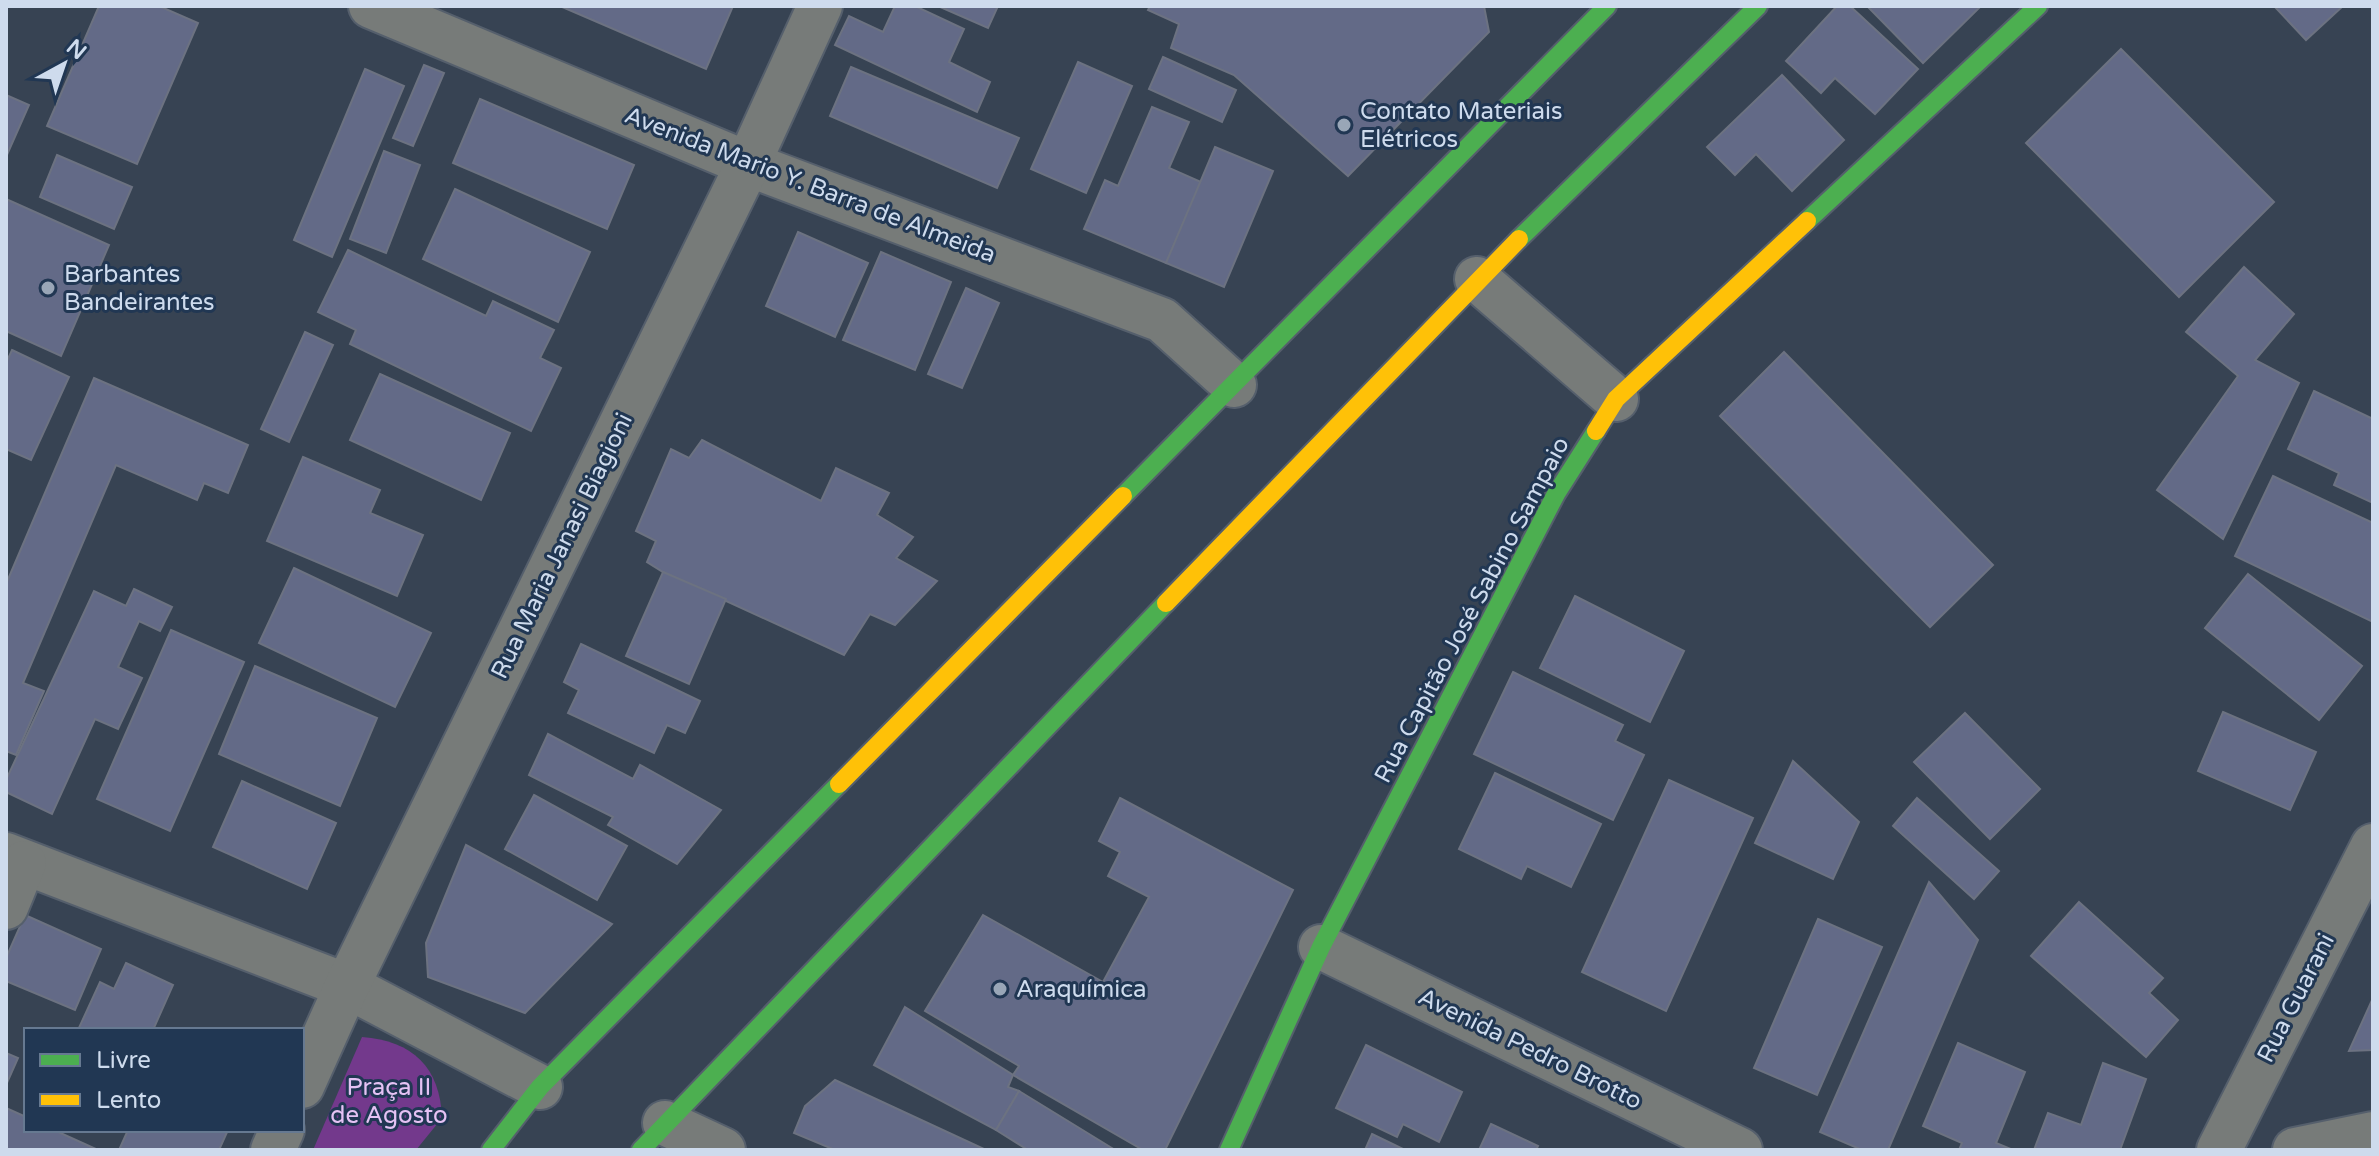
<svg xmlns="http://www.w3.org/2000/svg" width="2379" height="1156" font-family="'Varela Round',sans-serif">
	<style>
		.green { fill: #73398c }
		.building { fill: #636a87; stroke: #6c7281; stroke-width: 2 }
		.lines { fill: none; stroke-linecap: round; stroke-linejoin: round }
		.street-casing { stroke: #555f6c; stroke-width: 48 }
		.fast-casing { stroke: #555f6c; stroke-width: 22 }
		.slow-casing { stroke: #555f6c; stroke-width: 22 }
		.street { stroke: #777b79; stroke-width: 44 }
		.fast { stroke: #4caf50; stroke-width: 18 }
		.slow { stroke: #ffc107; stroke-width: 18 }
		.poi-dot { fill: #99a6b7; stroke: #213753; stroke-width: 3 }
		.labels { text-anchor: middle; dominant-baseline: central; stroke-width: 6; stroke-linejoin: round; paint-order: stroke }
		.poi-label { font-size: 24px; fill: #cedbed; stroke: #213753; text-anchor: start }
		.street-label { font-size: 24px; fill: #cedbed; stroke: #213753 }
		.park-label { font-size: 24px; fill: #e5c2f4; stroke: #213753 }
	</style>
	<rect width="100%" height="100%" fill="#374353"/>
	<!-- green -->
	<path class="green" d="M362 1037C413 1041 440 1067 442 1118L416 1150H313Z"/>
	<!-- building -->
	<g class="building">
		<polygon points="99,6 159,6 198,23 137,164 47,126"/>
		<polygon points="560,6 733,6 706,69"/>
		<polygon points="895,6 915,6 964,29 949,62 990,82 977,112 835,45 849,16 883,32"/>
		<polygon points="938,6 998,6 988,28"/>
		<polygon points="1150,6 1484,6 1489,32 1348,176 1234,75 1171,48 1179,24 1148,10"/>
		<polygon points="1837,6 1850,6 1918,69 1875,114 1835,78 1821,93 1786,61"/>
		<polygon points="1867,6 1981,6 1923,63"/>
		<polygon points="2274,6 2343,6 2306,40"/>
		<polygon points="2121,49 2274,202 2179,297 2026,143"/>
		<polygon points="1163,57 1236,90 1222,122 1149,89"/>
		<polygon points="1078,62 1132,86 1086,193 1031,169"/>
		<polygon points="424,65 444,73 413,146 393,138"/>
		<polygon points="851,67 1019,138 997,188 830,116"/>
		<polygon points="365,69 404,86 332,257 294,240"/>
		<polygon points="1782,75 1844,140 1792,191 1756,154 1735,175 1707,147"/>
		<polygon points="6,95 29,105 6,157"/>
		<polygon points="480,99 634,165 607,229 453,163"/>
		<polygon points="1152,107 1189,122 1169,168 1201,182 1166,263 1084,229 1105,180 1118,186"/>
		<polygon points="1215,147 1273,171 1224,287 1166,263"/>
		<polygon points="384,151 420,165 386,253 350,239"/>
		<polygon points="57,155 132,187 114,229 40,197"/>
		<polygon points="455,189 590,252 558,322 423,259"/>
		<polygon points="6,199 109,245 61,356 6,331"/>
		<polygon points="798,232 868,263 835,337 766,306"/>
		<polygon points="348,250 486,316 493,301 554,330 540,358 561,368 531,431 350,344 356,330 318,312"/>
		<polygon points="881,252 951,282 915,370 843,340"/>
		<polygon points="2244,267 2294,314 2255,360 2299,383 2223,539 2157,490 2238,376 2186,332"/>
		<polygon points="966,288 999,303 962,388 928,374"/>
		<polygon points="305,332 333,345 289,442 261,429"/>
		<polygon points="12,350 69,377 31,460 6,449 6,363"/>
		<polygon points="1784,352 1993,565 1930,627 1720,416"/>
		<polygon points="380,374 510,433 481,500 350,440"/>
		<polygon points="94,378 248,445 228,493 204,483 197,500 116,465 23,683 44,691 16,755 6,751 6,584"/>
		<polygon points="2314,391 2373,419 2373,503 2334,485 2339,473 2288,449"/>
		<polygon points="702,440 821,501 836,468 889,493 877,515 913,537 896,558 937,581 895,625 870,614 844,655 663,572 647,562 656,541 636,531 671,449 689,458"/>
		<polygon points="303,457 380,490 370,513 423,535 397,596 267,541"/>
		<polygon points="2273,476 2373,523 2373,622 2235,556"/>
		<polygon points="294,568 431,633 395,707 259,643"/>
		<polygon points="663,572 726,599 689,684 626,656"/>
		<polygon points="2248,574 2362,666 2319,720 2205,628"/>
		<polygon points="134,589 172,607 160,631 139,621 118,667 142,678 118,729 95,719 52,814 6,792 6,780 94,591 126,606"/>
		<polygon points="1575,596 1684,651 1650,722 1540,668"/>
		<polygon points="171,630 244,662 170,831 97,799"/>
		<polygon points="581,644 700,701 685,733 667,725 654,753 568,713 579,690 564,682"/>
		<polygon points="255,666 377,718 340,806 219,754"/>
		<polygon points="1513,672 1623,725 1615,741 1644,755 1613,820 1474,754"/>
		<polygon points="2223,712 2316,752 2290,810 2198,771"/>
		<polygon points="1965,713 2040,789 1990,839 1914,762"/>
		<polygon points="548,734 633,779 640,765 721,810 677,864 608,825 613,817 529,775"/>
		<polygon points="1793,761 1859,822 1833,879 1755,843"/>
		<polygon points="1495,773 1601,824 1571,887 1527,866 1521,879 1459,849"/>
		<polygon points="1669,780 1753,818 1666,1011 1582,972"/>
		<polygon points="242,781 336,823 307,889 213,847"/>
		<polygon points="534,795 627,846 597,900 505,849"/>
		<polygon points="1120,798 1293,890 1165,1150 1143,1150 1013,1075 1019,1066 925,1011 983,915 1103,982 1149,897 1108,876 1120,852 1099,841"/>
		<polygon points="1917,798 1999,871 1974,899 1893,826"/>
		<polygon points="466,845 612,924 525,1013 428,977 426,943"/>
		<polygon points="1929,882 1978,940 1888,1150 1862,1150 1820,1132"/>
		<polygon points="2079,902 2163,978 2149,993 2178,1020 2146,1057 2031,956"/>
		<polygon points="25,915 101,949 75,1010 6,981 6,958"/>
		<polygon points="1818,919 1882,947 1817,1095 1754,1068"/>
		<polygon points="126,963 173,985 153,1030 78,1030 100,982 114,989"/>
		<polygon points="2373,998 2373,1050 2349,1051"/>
		<polygon points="905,1007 1013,1075 1008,1087 1019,1091 996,1130 874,1065"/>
		<polygon points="1958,1043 2025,1072 1996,1143 2013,1150 1959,1150 1962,1143 1923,1126"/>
		<polygon points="1366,1045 1462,1092 1439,1142 1403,1124 1397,1137 1336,1108"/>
		<polygon points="6,1053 18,1058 6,1085"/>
		<polygon points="2103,1063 2146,1079 2120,1150 2034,1150 2048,1113 2081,1125"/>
		<polygon points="835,1080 986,1150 835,1150 794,1133 805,1106"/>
		<polygon points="1019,1091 1115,1150 1028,1150 996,1130"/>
		<polygon points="6,1108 26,1117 26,1130 54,1130 98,1150 6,1150"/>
		<polygon points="1491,1124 1538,1146 1536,1150 1479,1150"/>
		<polygon points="128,1130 228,1130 219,1150 119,1150"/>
		<polygon points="1372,1134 1405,1150 1365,1150"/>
	</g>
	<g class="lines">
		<!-- street casing -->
		<g class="street-casing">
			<g id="street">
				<polyline points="371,6 748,164 1162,320 1234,385"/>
				<polyline points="1477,279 1616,399"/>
				<polyline points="6,855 347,986 540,1087"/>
				<polyline points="6,907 24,863"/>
				<polyline points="1321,947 1740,1150"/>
				<polyline points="302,1086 347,986 748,164 820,6"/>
				<polyline points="665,1123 723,1150"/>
				<polyline points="273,1150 282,1130"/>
				<polyline points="2219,1150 2373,846"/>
				<polyline points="2295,1150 2373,1134"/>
			</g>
		</g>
		<!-- fast casing -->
		<g class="fast-casing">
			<g id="fast">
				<polyline points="1807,221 2038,6"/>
				<polyline points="1519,239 1758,6"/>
				<polyline points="1123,496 1607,6"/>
				<polyline points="491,1150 540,1087 839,784"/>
				<polyline points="641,1150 1166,603"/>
				<polyline points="1229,1150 1321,947 1556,494 1596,431"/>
			</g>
		</g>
		<!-- slow casing -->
		<g class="slow-casing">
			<g id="slow">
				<polyline points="1596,431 1616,399 1807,221"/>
				<polyline points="1166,603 1519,239"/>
				<polyline points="839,784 1123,496"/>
			</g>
		</g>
		<!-- street -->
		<use href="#street" class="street"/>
		<!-- fast -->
		<use href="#fast" class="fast"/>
		<!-- slow -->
		<use href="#slow" class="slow"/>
	</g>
	<!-- markers -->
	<g class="poi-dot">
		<circle cx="1344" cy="125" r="8"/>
		<circle cx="48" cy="288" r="8"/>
		<circle cx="1000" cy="989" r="8"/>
	</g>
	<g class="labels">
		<!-- poi labels -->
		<g class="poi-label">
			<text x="1360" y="111">Contato Materiais<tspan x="1360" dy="28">Elétricos</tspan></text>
			<text x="64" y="274">Barbantes<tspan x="64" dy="28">Bandeirantes</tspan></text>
			<text x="1016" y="989">Araquímica</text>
		</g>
		<!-- street labels -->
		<g class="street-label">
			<text transform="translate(810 185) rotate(21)">Avenida Mario Y. Barra de Almeida</text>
			<text transform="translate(562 546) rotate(-64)">Rua Maria Janasi Biagioni</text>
			<text transform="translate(1472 610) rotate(-62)">Rua Capitão José Sabino Sampaio</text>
			<text transform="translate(2296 998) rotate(-63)">Rua Guarani</text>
			<text transform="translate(1530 1049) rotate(26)">Avenida Pedro Brotto</text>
		</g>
		<!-- park labels -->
		<g class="park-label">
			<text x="389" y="1087">Praça II<tspan x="389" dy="28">de Agosto</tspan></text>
		</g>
	</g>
	<!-- border -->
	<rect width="2379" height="1156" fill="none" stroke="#cedbed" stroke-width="16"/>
	<!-- legend -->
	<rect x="24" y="1028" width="280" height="104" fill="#213753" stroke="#667991" stroke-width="2"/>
	<rect x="40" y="1054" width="40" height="12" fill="#4caf50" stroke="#667991" stroke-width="2"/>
	<text x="96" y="1068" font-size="24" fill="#cedbed">Livre</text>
	<rect x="40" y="1094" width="40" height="12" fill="#ffc107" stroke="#667991" stroke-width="2"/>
	<text x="96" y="1108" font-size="24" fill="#cedbed">Lento</text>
	<!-- north arrow -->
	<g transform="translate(64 64) rotate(40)" stroke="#213753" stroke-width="6" paint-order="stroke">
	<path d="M0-6L14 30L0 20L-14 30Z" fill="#cedbed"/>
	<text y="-12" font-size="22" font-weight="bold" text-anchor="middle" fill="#cedbed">N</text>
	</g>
</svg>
